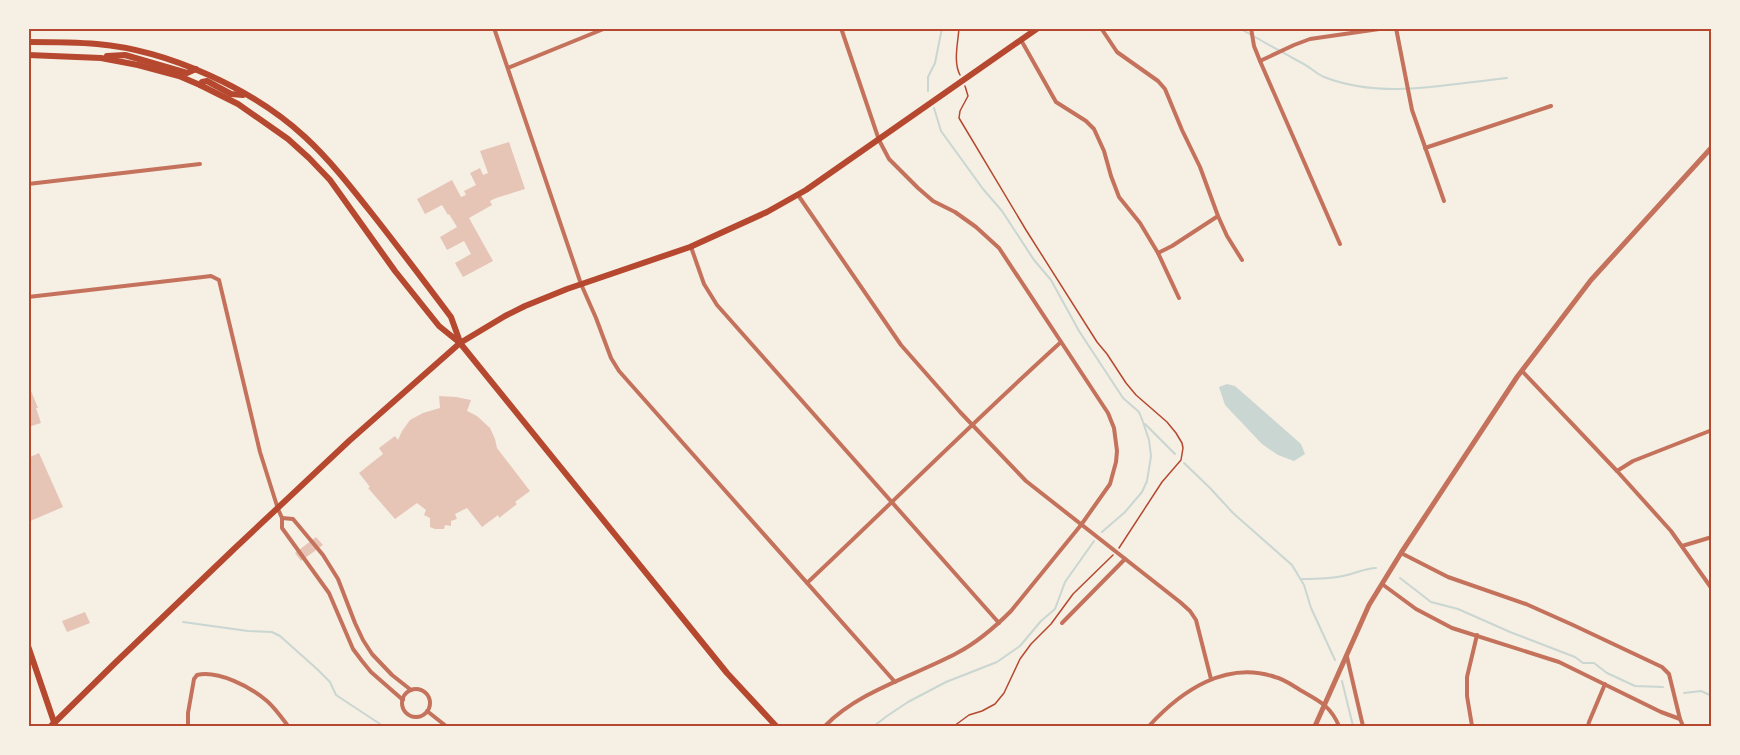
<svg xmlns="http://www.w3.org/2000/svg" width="1740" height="755" font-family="'Open Sans',sans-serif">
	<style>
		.water { fill: #c9d6d2 }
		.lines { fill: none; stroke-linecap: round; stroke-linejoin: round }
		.stream { stroke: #c9d6d2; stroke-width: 2 }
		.building { fill: #e6c5b7 }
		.path { stroke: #b5482f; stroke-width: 1.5 }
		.minor { stroke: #c5725c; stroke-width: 4 }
		.tertiary { stroke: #c5725c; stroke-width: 5 }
		.secondary { stroke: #b5482f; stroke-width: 6 }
		.neatline { fill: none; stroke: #b5482f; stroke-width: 2 }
	</style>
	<rect width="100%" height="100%" fill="#f6efe4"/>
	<!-- water -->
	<polygon class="water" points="1227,384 1235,386 1301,444 1305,454 1294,461 1278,455 1262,444 1225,405 1219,387"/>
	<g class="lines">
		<!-- stream -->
		<g class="stream">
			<path d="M1239 28C1260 40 1280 51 1300 62 1309 66 1315 73 1324 77 1383 100 1447 84 1507 78"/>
			<polyline points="928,91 928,77 935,63 942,28"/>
			<polyline points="934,108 941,131 983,189 1002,211 1034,260 1051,280 1079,331 1123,398 1139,412 1143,422 1149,440 1151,456 1147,481 1142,492 1125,512 1102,532"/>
			<polyline points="1145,424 1175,454"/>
			<polyline points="1184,463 1210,488 1233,513 1292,565 1304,585 1311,608 1335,660"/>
			<polyline points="1400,578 1431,602 1458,609 1510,632 1575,657 1583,663 1594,663 1607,673 1635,686 1663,687"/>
			<path d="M1302 579C1317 579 1332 579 1347 575 1357 573 1366 568 1376 568"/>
			<polyline points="183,622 248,631 272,632 280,636 317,669 330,682 336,695 383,726"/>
			<polyline points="1342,681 1353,726"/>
			<polyline points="1684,693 1701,691 1712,696"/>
			<polyline points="874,726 887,716 908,702 946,682 997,662 1020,646 1041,621 1055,609 1065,582 1094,541"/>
		</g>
	</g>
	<!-- building -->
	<g class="building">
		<polygon points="509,142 525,189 496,198 490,201 492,205 469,218 493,261 463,277 455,263 471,254 464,241 447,250 440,237 457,227 449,214 448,215 442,205 425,214 417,199 452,180 461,197 466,195 464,191 476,185 470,173 480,168 483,175 488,173 480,151"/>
		<polygon points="31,391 38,408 36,408 41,423 28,427 28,392"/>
		<polygon points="439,396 456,397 471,400 467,411 477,416 490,428 495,439 497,448 530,491 515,502 517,504 499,518 498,515 482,527 467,508 455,514 457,519 451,521 451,526 445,525 444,529 435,529 430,527 430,518 424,515 426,510 417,503 395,519 368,488 370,487 359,473 383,454 379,448 395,436 398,440 402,431 410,420 423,413 440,408"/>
		<polygon points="39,453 63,507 28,522 28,458"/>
		<polygon points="316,537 323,545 301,561 295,553"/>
		<polygon points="85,612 90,623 67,632 62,621"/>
	</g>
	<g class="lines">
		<!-- path -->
		<g class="path">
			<path d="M959 28C958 43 953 62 960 75"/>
			<polyline points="965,86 968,96 960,111 959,118 1026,230 1097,342 1107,354 1126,383 1136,395 1167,422 1176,433 1182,443 1183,448 1181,460 1162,482 1119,548"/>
			<polyline points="954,726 969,715 982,711 995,704 1004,693 1020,659 1031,644 1051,624 1073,594 1113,555"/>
		</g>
		<!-- minor -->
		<g class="minor">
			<polyline points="494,28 581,284 596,318 611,358 619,371 895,682"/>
			<polyline points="1251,28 1254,46 1260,61 1340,244"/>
			<polyline points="1396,28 1412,110 1444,201"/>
			<polyline points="1021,40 1056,102 1086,121 1094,129 1104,151 1111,176 1119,197 1140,223 1158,253 1172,246 1218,216 1200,167 1182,130 1165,89 1158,81 1117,52 1101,28"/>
			<polyline points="1260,61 1294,45 1310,39 1386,28"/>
			<polyline points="508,68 606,28"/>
			<polyline points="1425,148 1551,106"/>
			<polyline points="28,184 200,164"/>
			<polyline points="798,195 901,345 960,412 1026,481 1180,602 1190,611 1196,620 1211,679"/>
			<polyline points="1218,216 1227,236 1242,260"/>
			<polyline points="691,247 704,284 717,305 999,623"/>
			<polyline points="1158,253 1179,298"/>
			<polyline points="28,297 203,277 211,276 219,280 260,452 278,509 282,518 282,528 329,593 353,649 362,661 371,672 403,700"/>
			<polyline points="1522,371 1617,471 1671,531 1712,589"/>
			<polyline points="1617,471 1633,461 1712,430"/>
			<polyline points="282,518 293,519 323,555 338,579 355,623 363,640 372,654 392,675 411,690"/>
			<polyline points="1682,546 1712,537"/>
			<polyline points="1401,553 1448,577 1526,604 1573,625 1662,667 1669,674 1680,719"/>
			<path d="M807 583C892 503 975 420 1061 342"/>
			<polyline points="1382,584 1416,609 1452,628 1559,662 1661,712 1680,719 1683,726"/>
			<polyline points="1062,623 1125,559"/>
			<polyline points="1347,657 1363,726"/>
			<circle cx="416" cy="703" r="14"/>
			<polyline points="427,711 446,726"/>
			<path d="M188 726V713L194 679 197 675C218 670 251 687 267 701 275 708 282 718 288 726"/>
			<path d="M825 726C859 691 914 676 957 653 978 642 995 627 1011 611L1081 525 1110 484 1116 462 1117 451 1114 428 1108 413 999 248 976 227 955 212 933 201 918 188 889 159 879 140 841 28"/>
			<path d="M1149 726C1181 691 1226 660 1275 677 1284 679 1292 685 1300 690 1319 701 1330 705 1339 726"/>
			<polyline points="1472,726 1467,696 1467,677 1477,635"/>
			<polyline points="1588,726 1589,722 1605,684"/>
		</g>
		<!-- tertiary -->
		<polyline class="tertiary" points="1315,726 1369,605 1401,553 1517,377 1591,280 1712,147"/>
		<!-- secondary -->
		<g class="secondary">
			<path d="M28 42C51 42 74 42 97 44 168 50 253 89 305 137 332 162 354 191 377 220 402 252 427 285 451 317L460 342"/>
			<polyline points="28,55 101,58 138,65 179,76 200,85 238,104 288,139 309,158 330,180 395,271 439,326 460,343 727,673 776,726"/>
			<polyline points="107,56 125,55 187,73 196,69"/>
			<polyline points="200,85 202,82 207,81 231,94 243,95"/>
			<polyline points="28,646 55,725"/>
			<polyline points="51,726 114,664 234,549 349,441 460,343 505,316 525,306 567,289 690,247 767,212 806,190 1038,28"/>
		</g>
	</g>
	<!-- border -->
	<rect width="1740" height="755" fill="none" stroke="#f6efe4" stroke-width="60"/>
	<rect x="30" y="30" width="1680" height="695" class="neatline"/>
</svg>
